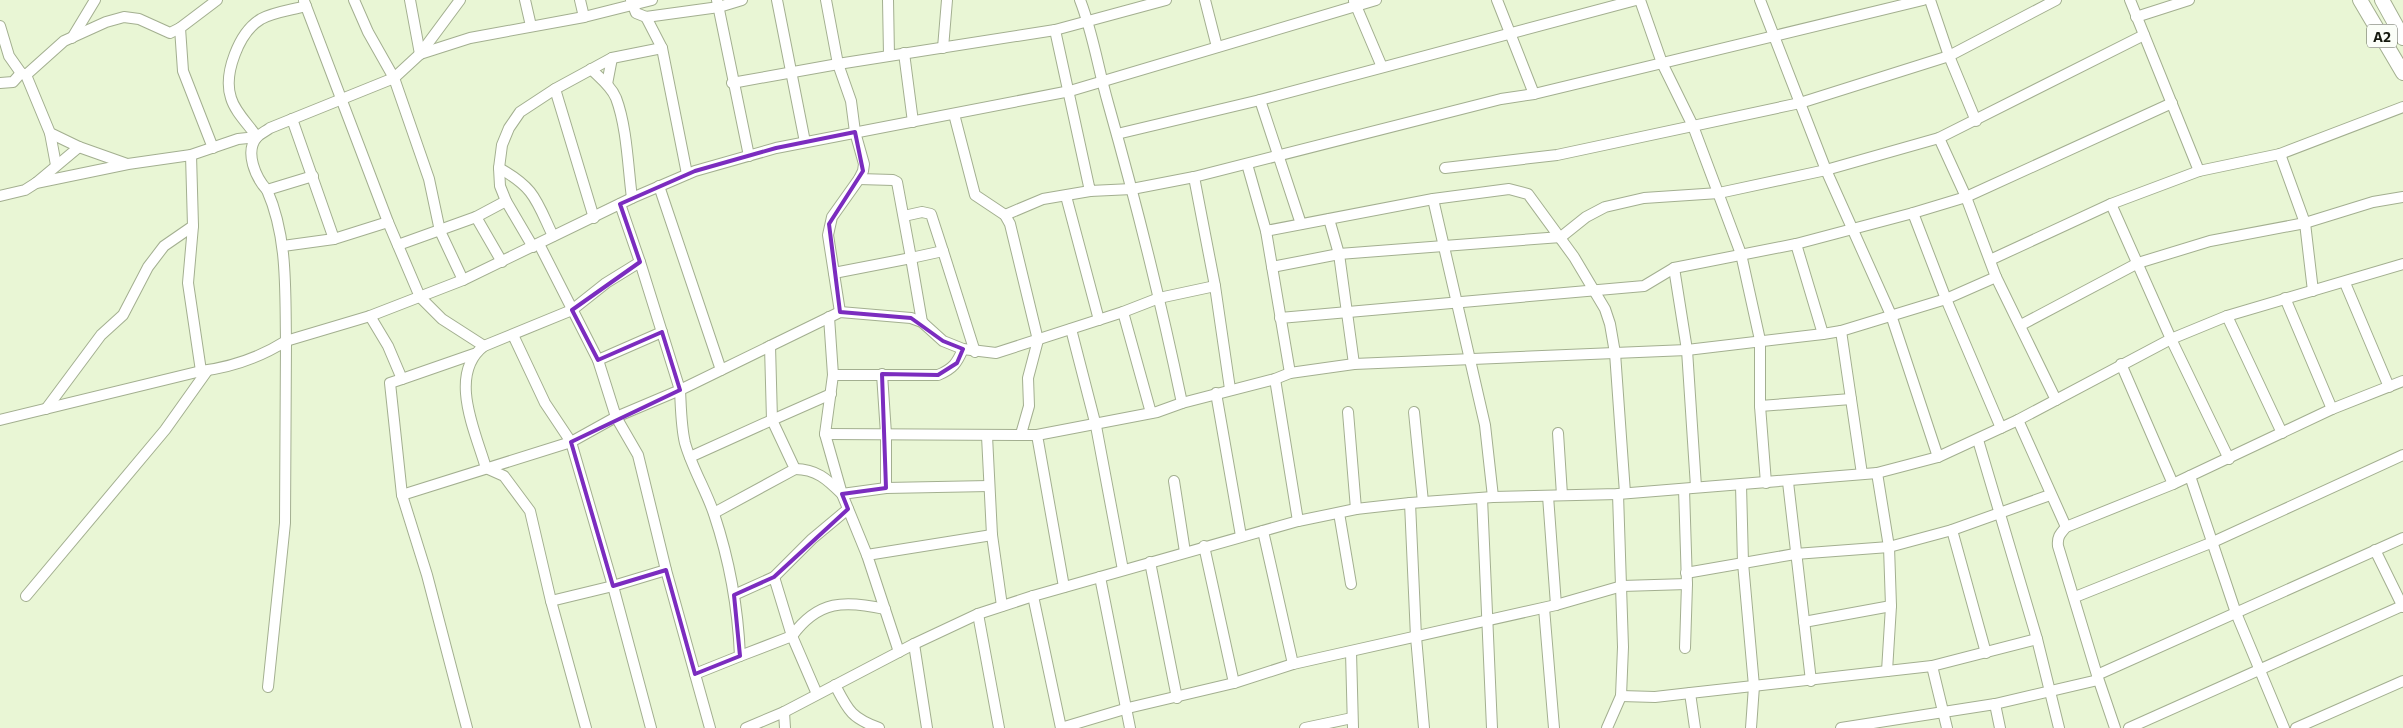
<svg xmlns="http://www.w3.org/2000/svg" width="2403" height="728" font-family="Commissioner,sans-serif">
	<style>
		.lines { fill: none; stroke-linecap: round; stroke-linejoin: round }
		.minor-casing { stroke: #a3af90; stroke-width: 12 }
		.highway-casing { stroke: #a3af90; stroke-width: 16 }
		.minor { stroke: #fff; stroke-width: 10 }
		.highway { stroke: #fff; stroke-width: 14 }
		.marked { fill: none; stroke: #7b2cbf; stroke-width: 4; stroke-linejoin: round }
		.labels { text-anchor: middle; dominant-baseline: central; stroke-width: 4; stroke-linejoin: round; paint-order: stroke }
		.shield { fill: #fbfef8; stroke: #5a5e54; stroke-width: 1 }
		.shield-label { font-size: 14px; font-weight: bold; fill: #15190e }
	</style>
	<rect width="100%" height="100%" fill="#e9f6d5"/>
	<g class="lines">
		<!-- minor casing -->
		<g class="minor-casing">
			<g id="minor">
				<polyline points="354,0 368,32 394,78 429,179 440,231 463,280"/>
				<polyline points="410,0 420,54"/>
				<polyline points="525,0 531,26"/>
				<polyline points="580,0 584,17"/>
				<polyline points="631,0 636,13 646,17 719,7 742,0"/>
				<polyline points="717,0 749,156"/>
				<polyline points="777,0 805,142"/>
				<polyline points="826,0 838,64 851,101 855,132 864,164 863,171 859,179 832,217 828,235 840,312"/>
				<polyline points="888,0 889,55"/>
				<path d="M1080 0C1093 33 1098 68 1108 103 1136 202 1161 302 1182 403L1275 379 1290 373"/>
				<polyline points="1205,0 1217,47"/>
				<polyline points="1497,0 1534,94"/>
				<polyline points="1640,0 1662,63 1693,126 1741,254 1760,340 1760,406 1766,483"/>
				<polyline points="1760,0 1826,170 1891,315 1938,457"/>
				<polyline points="1930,0 1949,56 1976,121"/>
				<polyline points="2130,0 2199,171"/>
				<polyline points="304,1 388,222 420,297 442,319 484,346"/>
				<polyline points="1354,1 1382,67"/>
				<polyline points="646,17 662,48 687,174"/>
				<polyline points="2136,17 2189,0"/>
				<polyline points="0,26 9,56 21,73"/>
				<polyline points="1055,30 1090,191 1132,189 1194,177 1501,99 1534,94 1923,0"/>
				<polyline points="72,38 95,0"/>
				<polyline points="943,48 947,0"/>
				<polyline points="904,53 913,122"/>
				<polyline points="420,54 470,38 584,17 652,0"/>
				<path d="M591 69C600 78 611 86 616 98 627 127 628 168 632 198"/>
				<polyline points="26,75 64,41 106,22 124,17 139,19 170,33 180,28"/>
				<polyline points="0,83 13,82 21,73 26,75 50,133 79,147 127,164"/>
				<polyline points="732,83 838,64 1055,30 1166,0"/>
				<polyline points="607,84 612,58"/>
				<polyline points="555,89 594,218"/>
				<polyline points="1260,100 1301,224"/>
				<polyline points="954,114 975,195 1005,215 1010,224 1038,340 1028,378 1029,406 1021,434"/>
				<polyline points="292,119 334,239"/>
				<polyline points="50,133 56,165"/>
				<polyline points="1117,134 1260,100 1636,0"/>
				<polyline points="1939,138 1966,197 1996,277 2056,400"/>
				<polyline points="213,148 183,71 180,28 217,0"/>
				<polyline points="2280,154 2305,223 2313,291"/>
				<polyline points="191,155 193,226 188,283 201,371"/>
				<polyline points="1247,164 1266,231 1433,199 1509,189 1528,194 1574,257 1605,309 1610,324 1615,353 1625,493"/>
				<path d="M499 168C535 188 536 200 553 236"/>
				<polyline points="1445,168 1557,155 1800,103 1949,56 2056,0"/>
				<path d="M313 176 267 190C256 178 244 152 257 137 260 134 266 131 270 128L394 78 420 54 460 0"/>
				<polyline points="1194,177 1215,286 1230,389"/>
				<polyline points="859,179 893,180 897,182 911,258 943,251 975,352"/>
				<polyline points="36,183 79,147"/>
				<polyline points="659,186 721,370"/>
				<path d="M0 196 25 190 36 183 128 164 191 155 238 139 257 137C249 125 235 112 231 98 223 74 239 32 261 19 274 12 292 10 306 6"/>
				<polyline points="1066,196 1099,320"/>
				<polyline points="1433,199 1485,425 1493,497"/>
				<polyline points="2111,204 2171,339 2229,459"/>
				<polyline points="1913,213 1946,299 2001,428"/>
				<polyline points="1005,215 1043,199 1090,191"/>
				<polyline points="904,216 922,212 931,214 943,251"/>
				<polyline points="476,217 502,262"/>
				<polyline points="1329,219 1339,254 1354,364"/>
				<polyline points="1266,231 1290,373 1354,364 1687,350 1823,334 1841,331 1946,299 1996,277"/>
				<polyline points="539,244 598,360 616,417 638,455 666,570 710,728"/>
				<polyline points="1796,244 1823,334"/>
				<polyline points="398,245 476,217 506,201"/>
				<polyline points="283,246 334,239 388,222"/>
				<polyline points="533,247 506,201 500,186 499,168 502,145 509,128 520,112 555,89 612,58 662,48"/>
				<polyline points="1990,260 2111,204 2199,171 2280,154 2403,107"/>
				<polyline points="1272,267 1339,254 1561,237 1586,217 1605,207 1644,198 1719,193 1826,170 1939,138 2144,35"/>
				<polyline points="1674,268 1687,350 1696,487"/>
				<polyline points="834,273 911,258 922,322"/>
				<polyline points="2345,283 2389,387"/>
				<polyline points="2285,298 2332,409"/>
				<polyline points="1123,312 1151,413"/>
				<polyline points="370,316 388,346 402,379 390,383 402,495 427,575 467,728"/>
				<polyline points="2227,316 2282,433"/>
				<polyline points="829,317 833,375 825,434 842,494 867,555"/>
				<polyline points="1280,318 1644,286 1674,268 1796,244 1913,213 1966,197 2172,103"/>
				<polyline points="2021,325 2138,263 2210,241 2305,223 2373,202 2403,197"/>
				<polyline points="1071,329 1096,426 1123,570"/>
				<polyline points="1841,331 1862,474"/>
				<polyline points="513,335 545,403 571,442 613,586 651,728"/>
				<polyline points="598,360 662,332"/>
				<polyline points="2121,364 2173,484"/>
				<polyline points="882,374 886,434 886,488"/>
				<path d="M833 375H938C953 369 957 363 963 349"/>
				<polyline points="402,379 474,354"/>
				<polyline points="1275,379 1298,521"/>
				<polyline points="1216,393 1241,536"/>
				<polyline points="1760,406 1851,399"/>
				<polyline points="46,409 101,335 123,315 148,267 164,246 193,226"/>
				<polyline points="1348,412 1356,509"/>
				<polyline points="1414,412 1423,502"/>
				<path d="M0 420 201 371C233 367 259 358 286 341 285 290 288 238 267 190"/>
				<polyline points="2018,420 2066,527"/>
				<polyline points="1558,433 1562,495"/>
				<polyline points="825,434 1037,435"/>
				<polyline points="987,436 992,535 1002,606"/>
				<polyline points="1978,440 2037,639 2059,728"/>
				<polyline points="690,457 772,420 770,346"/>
				<path d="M486 468C476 433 447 374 484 346L572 310 606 283 640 262 620 204"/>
				<polyline points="486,468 504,476 530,511 551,601 586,728"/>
				<path d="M795 469C816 469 827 479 842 494L886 488 989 486"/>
				<polyline points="1877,473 1889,547 1891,606 1887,671"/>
				<polyline points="2190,476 2236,613 2284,728"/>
				<polyline points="1174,481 1185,552"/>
				<polyline points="1788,482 1811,681"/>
				<polyline points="1741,485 1743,563 1754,686 1751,728"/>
				<polyline points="1684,489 1687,584 1685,648"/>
				<polyline points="402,495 571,442 616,417 680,390 640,262"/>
				<polyline points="1548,496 1556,605"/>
				<polyline points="1482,498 1492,728"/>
				<polyline points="1410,503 1416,637 1424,728"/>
				<polyline points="714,513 795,469 772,420 831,394"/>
				<polyline points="1339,513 1351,584"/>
				<polyline points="1952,530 1986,653"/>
				<polyline points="1263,531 1293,664"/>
				<polyline points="1204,546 1234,683"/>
				<polyline points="2375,550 2403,607"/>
				<polyline points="1150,562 1177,698"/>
				<polyline points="1686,573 1795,554 1889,547 1952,530 2050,495"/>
				<polyline points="774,577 812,539 848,509"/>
				<polyline points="1100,577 1130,728"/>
				<polyline points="1064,587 1037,435 1157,412 1182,403"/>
				<path d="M734 595 774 577 792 636C818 600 845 600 885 609"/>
				<polyline points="26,596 165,430 207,371"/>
				<polyline points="1033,596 1061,728"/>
				<polyline points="2075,597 2213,542 2403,455"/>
				<polyline points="551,601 613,586 666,570"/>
				<polyline points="1544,608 1554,728"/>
				<polyline points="978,614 999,728"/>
				<polyline points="1804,622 1891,606"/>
				<polyline points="914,644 927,728"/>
				<polyline points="899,652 867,555 992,535"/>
				<polyline points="1351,652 1353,728"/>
				<polyline points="740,656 792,636 817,694"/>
				<polyline points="1932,666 1947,728"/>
				<path d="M695 674 740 656C738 608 729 559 714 514 706 490 692 468 685 443 681 426 681 408 680 390L840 312 911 318 922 322 943 341 963 349 996 353 1123 312 1159 298 1215 286"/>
				<polyline points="2097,675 2403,538"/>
				<path d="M835 685C848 710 851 718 879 728"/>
				<polyline points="268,687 285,523 286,341 370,316 463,280 632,198 695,171 776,148 1070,91 1376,0"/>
				<polyline points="1690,693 1695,728"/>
				<polyline points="1621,696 1655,697 1690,693 1932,666 2037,639"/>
				<polyline points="1995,704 2000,728"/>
				<polyline points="784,712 785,728"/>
				<polyline points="746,728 784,712 914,644 978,614 1033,596 1298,521 1356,509 1410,503 1493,497 1618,494 1877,473 1938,457 2018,420 2171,339 2227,316 2403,264"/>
				<polyline points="1061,728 1128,708 1234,683 1293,664 1556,605 1622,586 1687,584"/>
				<polyline points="1305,728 1352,718"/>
				<polyline points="1607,728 1621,696 1623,647 1618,494"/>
				<polyline points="1841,728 1995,704 2098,680"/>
				<path d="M2115 728 2097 675 2058 546C2057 537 2060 534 2066 527L2173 484 2332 409 2403 381"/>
				<polyline points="2129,728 2402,606"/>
				<polyline points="2296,728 2403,681"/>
			</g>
		</g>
		<!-- highway casing -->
		<g class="highway-casing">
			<g id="highway">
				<polyline points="2360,0 2403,73"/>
				<polyline points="2382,0 2403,38"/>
			</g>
		</g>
		<!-- minor -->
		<use href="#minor" class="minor"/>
		<!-- highway -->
		<use href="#highway" class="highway"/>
	</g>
	<!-- marked area -->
	<path class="marked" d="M855 132 863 171 829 224 840 312 911 318 943 341 963 349 957 363 938 375 882 374 886 488 842 494 848 509 774 577 734 595 740 656 695 674 666 570 613 586 571 442 680 390 662 332 598 360 572 310 640 262 620 204 695 171 776 148Z"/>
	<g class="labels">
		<!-- shield labels -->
		<rect class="shield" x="2367" y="24.5" width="30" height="23" rx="4"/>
		<g class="shield-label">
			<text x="2382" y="36">A2</text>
		</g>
	</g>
</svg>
